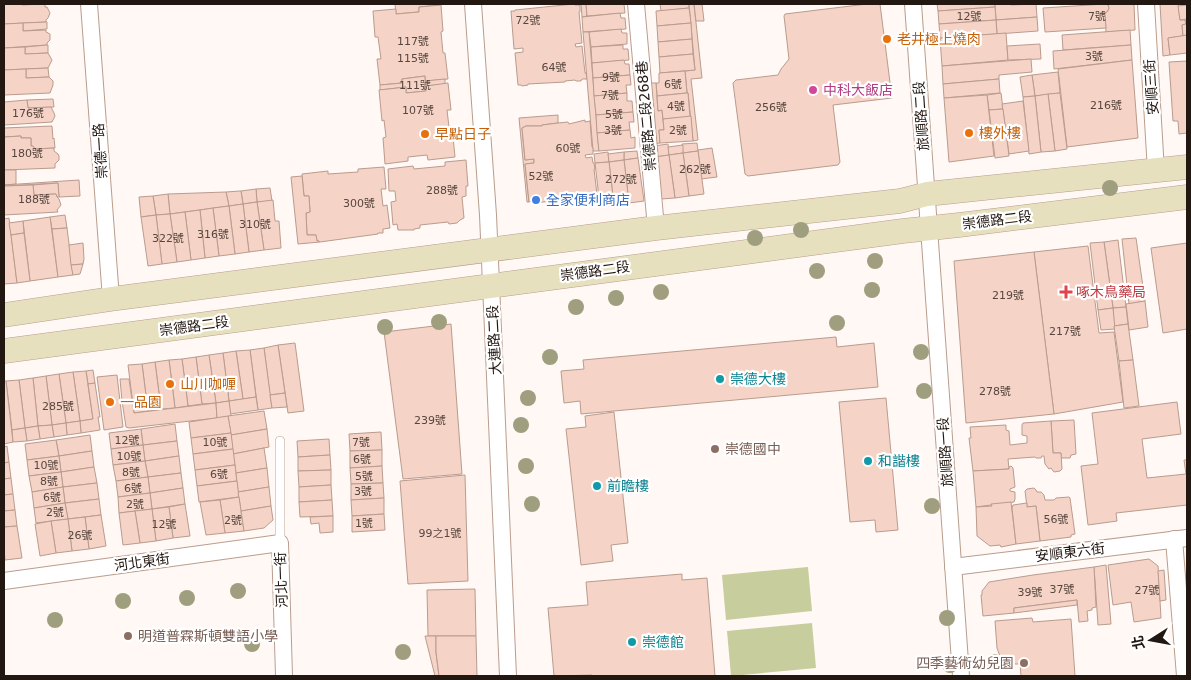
<svg xmlns="http://www.w3.org/2000/svg" width="1191" height="680" font-family="'DejaVu Sans','Noto Sans TC',sans-serif">
	<style>
		.green { fill: #c7cd9d }
		.building { fill: #f5d4c7; stroke: #ba9b8e }
		.lines { fill: none; stroke-linecap: round; stroke-linejoin: round }
		.lane-casing { stroke: #ba9d8d; stroke-width: 10 }
		.street-casing { stroke: #ba9d8d; stroke-width: 18 }
		.secondary-casing { stroke: #ba9d8d; stroke-width: 25 }
		.lane { stroke: #fff; stroke-width: 9 }
		.street { stroke: #fff; stroke-width: 16 }
		.secondary { stroke: #e7e0be; stroke-width: 24 }
		.tree { fill: #9f9e7e }
		.food-dot { fill: #e8710a; stroke: #fff; stroke-width: 2 }
		.hotel-dot { fill: #d1479c; stroke: #fff; stroke-width: 2 }
		.shop-dot { fill: #3f7fe0; stroke: #fff; stroke-width: 2 }
		.health-dot { fill: #e0444e; stroke: #fff; stroke-width: 2 }
		.culture-dot { fill: #0f9aa8; stroke: #fff; stroke-width: 2 }
		.education-dot { fill: #8d6e63; stroke: #fff; stroke-width: 2 }
		.labels { text-anchor: middle; dominant-baseline: central; stroke-width: 4.5; stroke-linejoin: round; paint-order: stroke }
		.number-label { font-size: 11px; fill: #57463e }
		.food-label { font-size: 14px; fill: #c56008; stroke: #fff; text-anchor: start }
		.street-label { font-size: 14px; fill: #221711; stroke: #fff }
		.hotel-label { font-size: 14px; fill: #b23c85; stroke: #fff; text-anchor: start }
		.shop-label { font-size: 14px; fill: #366cbe; stroke: #fff; text-anchor: start }
		.health-label { font-size: 14px; fill: #be3a42; stroke: #fff; text-anchor: start }
		.culture-label { font-size: 14px; fill: #0d838f; stroke: #fff; text-anchor: start }
		.education-label { font-size: 14px; fill: #785e54; stroke: #fff; text-anchor: start }
	</style>
	<rect width="100%" height="100%" fill="#fff8f5"/>
	<!-- green -->
	<g class="green">
		<polygon points="808,567 812,611 726,620 722,575"/>
		<polygon points="812,623 816,668 731,676 727,631"/>
	</g>
	<!-- building -->
	<g class="building">
		<polygon points="4,4 21,4 22,5 45,4 45,7 47,7 50,13 48,18 46,20 46,22 4,24"/>
		<polygon points="395,4 441,4 441,5 419,7 419,12 396,14"/>
		<polygon points="574,4 575,5 580,5 580,12 579,12 582,43 575,44 576,47 582,46 585,73 586,73 587,79 582,79 581,81 576,81 575,80 565,81 565,82 528,84 528,85 522,86 521,85 518,85 515,53 523,52 523,48 514,49 511,11 515,11 515,10"/>
		<polygon points="581,4 586,4 587,16 582,17"/>
		<polygon points="586,4 624,4 625,13 587,16"/>
		<polygon points="660,4 689,4 689,8 661,11"/>
		<polygon points="689,4 694,4 702,78 691,79 698,140 693,141 688,93 687,93 685,71 695,70"/>
		<polygon points="694,4 702,4 704,21 696,21"/>
		<polygon points="867,4 880,4 892,98 833,105 840,162 838,165 748,176 745,174 733,83 736,80 778,75 781,69 789,59 784,16 785,14"/>
		<polygon points="937,4 995,4 995,7 938,11"/>
		<polygon points="995,4 1011,4 1011,5 1036,4 1037,17 996,20"/>
		<polygon points="1104,4 1134,4 1135,30 1106,32 1105,15 1104,15 1104,13 1107,12 1109,8 1107,4"/>
		<polygon points="1105,4 1108,5 1109,8 1107,12 1104,13 1104,15 1105,15 1106,28 1045,32 1043,8"/>
		<polygon points="1160,4 1178,4 1180,20 1185,20 1186,24 1182,25 1183,36 1168,38 1170,55 1163,56"/>
		<polygon points="441,5 443,31 441,32 443,53 445,53 448,79 425,81 425,76 402,79 402,83 380,85 377,59 381,59 378,37 375,37 373,11 396,9 396,14 419,12 419,7"/>
		<polygon points="1187,5 1187,19 1180,20 1178,6"/>
		<polygon points="995,7 996,20 939,24 938,11"/>
		<polygon points="689,8 691,23 657,26 656,11"/>
		<polygon points="620,13 621,18 625,18 626,29 583,32 582,17"/>
		<polygon points="1037,17 1038,31 997,34 996,20"/>
		<polygon points="1187,19 1187,35 1183,36 1182,25 1186,24 1185,20"/>
		<polygon points="996,20 997,34 940,38 939,24"/>
		<polygon points="46,22 47,22 47,29 23,31 23,23"/>
		<polygon points="23,23 23,31 46,30 46,32 50,34 50,40 47,43 47,45 4,48 4,24"/>
		<polygon points="691,23 692,39 658,42 657,26"/>
		<polygon points="621,29 622,33 627,33 627,44 591,47 589,32"/>
		<polygon points="1130,30 1131,45 1063,50 1062,35"/>
		<polygon points="583,32 589,32 599,151 593,151"/>
		<polygon points="1006,33 1008,60 942,66 940,38"/>
		<polygon points="1187,35 1187,53 1170,55 1168,38"/>
		<polygon points="692,39 693,54 659,57 658,42"/>
		<polygon points="1040,44 1041,59 1008,60 1007,46"/>
		<polygon points="47,45 48,45 48,53 25,54 25,47"/>
		<polygon points="623,45 623,49 628,49 629,60 592,63 591,47"/>
		<polygon points="1131,45 1132,60 1054,69 1053,51"/>
		<polygon points="25,47 25,54 48,53 52,60 48,68 4,70 4,48"/>
		<polygon points="693,54 695,70 660,73 659,57"/>
		<polygon points="1031,59 1032,72 999,75 999,79 943,84 942,66"/>
		<polygon points="624,60 625,64 629,64 630,75 593,78 592,63"/>
		<polygon points="1132,60 1138,138 1067,147 1058,69"/>
		<polygon points="1187,61 1187,133 1179,134 1178,121 1173,121 1169,62"/>
		<polygon points="48,68 49,77 26,78 26,69"/>
		<polygon points="26,69 26,78 49,77 53,81 53,85 50,93 4,95 4,70"/>
		<polygon points="685,71 687,93 657,96 656,83 659,83 659,73"/>
		<polygon points="1058,72 1060,93 1035,96 1032,75"/>
		<polygon points="630,75 631,85 626,85 627,93 594,96 593,78"/>
		<polygon points="1032,75 1035,96 1023,97 1020,77"/>
		<polygon points="425,76 425,81 445,79 445,84 426,86 426,91 406,93 406,87 380,90 380,85 402,83 402,79"/>
		<polygon points="999,79 1000,93 944,98 943,84"/>
		<polygon points="448,83 451,110 447,110 449,127 452,127 455,157 428,160 427,155 408,157 408,161 385,164 383,138 386,137 384,120 382,121 379,90 406,87 406,93 426,91 426,86"/>
		<polygon points="650,83 656,83 658,111 662,110 664,130 659,130 660,143 654,144"/>
		<polygon points="627,93 627,101 632,101 633,112 596,115 594,96"/>
		<polygon points="687,93 688,93 690,117 663,119 662,110 658,111 657,96"/>
		<polygon points="1001,93 1003,109 989,110 987,95"/>
		<polygon points="1060,93 1067,149 1055,151 1048,94"/>
		<polygon points="1048,94 1055,151 1041,152 1035,96"/>
		<polygon points="987,95 994,156 949,162 944,98"/>
		<polygon points="1035,96 1041,152 1029,154 1023,97"/>
		<polygon points="53,99 54,107 28,108 27,100"/>
		<polygon points="27,100 28,108 51,107 54,113 55,116 52,122 4,125 4,102"/>
		<polygon points="1023,101 1029,151 1009,154 1002,104"/>
		<polygon points="1003,109 1009,156 995,158 989,110"/>
		<polygon points="633,112 634,122 629,122 630,130 597,133 596,115"/>
		<polygon points="558,115 558,123 542,125 542,126 526,126 522,128 525,160 534,159 534,163 525,164 529,202 527,202 519,118"/>
		<polygon points="691,116 693,141 660,143 659,130 664,130 663,119"/>
		<polygon points="585,120 585,122 590,121 592,147 593,148 593,154 585,155 586,158 592,157 593,163 594,163 595,169 594,169 597,195 592,197 533,203 532,201 529,202 525,164 534,163 534,159 525,160 522,128 526,126 542,126 542,125 558,123 568,122 569,124"/>
		<polygon points="52,126 53,139 54,138 55,148 35,149 33,146 31,146 31,138 21,138 21,136 4,137 4,128"/>
		<polygon points="630,130 631,138 635,137 635,148 599,151 597,133"/>
		<polygon points="21,136 21,138 31,138 31,146 33,146 35,149 54,148 54,151 58,154 59,156 59,160 55,164 55,168 4,170 4,137"/>
		<polygon points="697,143 698,151 683,153 682,144"/>
		<polygon points="668,144 669,155 655,157 654,146"/>
		<polygon points="683,145 683,153 669,155 668,147"/>
		<polygon points="712,148 717,177 701,179 698,150"/>
		<polygon points="637,151 638,158 624,160 624,152"/>
		<polygon points="698,151 704,194 689,196 683,153"/>
		<polygon points="608,152 609,162 595,163 594,154"/>
		<polygon points="624,152 624,160 609,162 608,154"/>
		<polygon points="683,153 689,196 675,198 669,155"/>
		<polygon points="669,155 675,198 661,199 655,157"/>
		<polygon points="638,158 644,201 629,203 624,160"/>
		<polygon points="466,160 468,186 466,186 466,196 462,197 464,218 460,220 457,223 449,224 448,222 420,225 420,228 414,229 414,230 398,230 397,224 393,225 391,202 396,201 395,191 389,191 388,169 413,166 414,169 445,166 445,162"/>
		<polygon points="624,160 629,203 614,205 609,162"/>
		<polygon points="609,162 614,205 600,207 595,163"/>
		<polygon points="384,167 386,189 381,189 383,206 387,205 390,228 383,229 383,233 378,233 378,234 320,242 319,241 317,241 316,235 307,235 306,213 310,212 309,196 304,196 302,174 328,171 328,174 358,172 358,169"/>
		<polygon points="4,170 16,170 16,184 4,185"/>
		<polygon points="302,176 304,196 309,196 310,212 306,213 307,235 316,235 317,241 319,241 320,242 298,244 291,177"/>
		<polygon points="79,180 80,196 59,197 58,183 4,186 4,185"/>
		<polygon points="58,183 59,197 57,197 56,194 34,195 33,185"/>
		<polygon points="33,185 34,195 56,194 57,197 59,199 61,205 57,210 58,212 4,215 4,186"/>
		<polygon points="270,188 272,201 257,202 256,189"/>
		<polygon points="256,189 257,202 243,204 241,191"/>
		<polygon points="240,191 241,191 243,204 229,206 226,192"/>
		<polygon points="226,192 229,206 170,214 168,194"/>
		<polygon points="168,194 170,214 156,215 153,196"/>
		<polygon points="153,196 156,215 141,217 139,197"/>
		<polygon points="273,200 275,221 279,221 281,248 264,250 257,202"/>
		<polygon points="257,202 264,250 249,252 243,204"/>
		<polygon points="243,204 249,252 235,254 229,206"/>
		<polygon points="229,206 235,254 219,256 213,208"/>
		<polygon points="213,208 219,256 205,258 200,210"/>
		<polygon points="200,210 205,258 191,260 185,212"/>
		<polygon points="185,212 191,260 177,262 170,214"/>
		<polygon points="170,214 177,262 162,264 156,215"/>
		<polygon points="65,215 67,228 52,229 50,217"/>
		<polygon points="156,215 162,264 148,266 141,217"/>
		<polygon points="50,217 58,277 30,281 23,221"/>
		<polygon points="9,218 17,283 4,284 4,219"/>
		<polygon points="23,221 24,233 11,235 9,223"/>
		<polygon points="67,228 73,275 58,277 52,229"/>
		<polygon points="24,233 30,281 17,283 11,235"/>
		<polygon points="1136,238 1145,301 1129,304 1122,239"/>
		<polygon points="1118,240 1126,307 1113,308 1104,242"/>
		<polygon points="1104,242 1113,308 1098,310 1090,243"/>
		<polygon points="83,243 84,259 83,264 71,265 69,245"/>
		<polygon points="1187,243 1187,329 1163,333 1151,248"/>
		<polygon points="1088,246 1099,333 1114,332 1123,402 1054,414 1034,252"/>
		<polygon points="1034,252 1054,414 966,423 954,261"/>
		<polygon points="83,264 80,274 73,275 71,265"/>
		<polygon points="1145,301 1148,327 1129,330 1126,304"/>
		<polygon points="1126,307 1128,324 1114,326 1113,308"/>
		<polygon points="1113,308 1115,329 1101,330 1098,310"/>
		<polygon points="451,324 462,474 403,479 384,332"/>
		<polygon points="1128,324 1133,360 1119,361 1114,326"/>
		<polygon points="836,337 837,347 874,343 878,387 581,414 580,401 564,403 561,371 584,369 583,360"/>
		<polygon points="295,343 304,411 288,413 278,345"/>
		<polygon points="278,345 285,393 270,395 264,348"/>
		<polygon points="264,348 272,408 258,410 250,350"/>
		<polygon points="250,350 256,397 243,399 236,351"/>
		<polygon points="236,351 243,399 229,401 223,353"/>
		<polygon points="223,353 229,401 216,403 209,355"/>
		<polygon points="209,355 216,403 202,404 196,357"/>
		<polygon points="196,357 202,404 188,406 182,359"/>
		<polygon points="182,359 188,406 175,408 169,360"/>
		<polygon points="169,360 175,408 161,409 155,362"/>
		<polygon points="1133,360 1139,406 1124,408 1119,361"/>
		<polygon points="155,362 161,409 148,411 142,364"/>
		<polygon points="142,364 148,411 134,413 128,365"/>
		<polygon points="93,370 95,383 88,384 86,371"/>
		<polygon points="86,371 93,419 80,421 73,372"/>
		<polygon points="73,372 80,421 66,423 59,374"/>
		<polygon points="59,374 66,423 52,425 46,376"/>
		<polygon points="117,375 123,427 104,430 97,377"/>
		<polygon points="46,376 52,425 38,426 33,378"/>
		<polygon points="33,378 38,426 25,428 19,380"/>
		<polygon points="120,379 129,379 132,400 122,401"/>
		<polygon points="19,380 25,428 12,430 6,381"/>
		<polygon points="4,381 6,381 13,442 4,444"/>
		<polygon points="95,383 100,417 98,417 100,430 81,433 80,421 93,419 88,384"/>
		<polygon points="285,393 287,407 272,408 270,395"/>
		<polygon points="256,397 258,410 230,414 229,401"/>
		<polygon points="886,398 898,530 876,532 875,520 850,522 839,402"/>
		<polygon points="132,400 134,413 216,403 217,418 129,428 126,427 122,401"/>
		<polygon points="229,401 231,416 217,418 216,403"/>
		<polygon points="1177,402 1181,434 1142,439 1147,478 1186,474 1184,460 1187,460 1187,505 1116,513 1117,521 1088,525 1081,466 1098,464 1092,413"/>
		<polygon points="264,411 267,429 231,435 228,416"/>
		<polygon points="614,412 628,543 611,545 613,561 581,565 566,429 586,427 585,416"/>
		<polygon points="228,416 231,433 191,438 189,422"/>
		<polygon points="1074,420 1076,454 1071,455 1070,458 1061,458 1061,453 1053,453 1051,421"/>
		<polygon points="80,421 81,433 67,435 66,423"/>
		<polygon points="1051,421 1053,453 1061,453 1062,469 1060,471 1054,472 1051,468 1049,469 1045,464 1044,456 1042,456 1041,458 1036,458 1035,457 1008,459 1009,469 973,471 969,438 971,438 970,427 1006,425 1006,430 1009,431 1010,445 1027,443 1027,436 1022,435 1022,425 1023,423"/>
		<polygon points="66,423 67,435 54,437 52,425"/>
		<polygon points="175,424 177,441 143,445 141,429"/>
		<polygon points="52,425 54,437 40,439 38,426"/>
		<polygon points="38,426 40,439 27,441 25,428"/>
		<polygon points="25,428 27,441 13,442 12,430"/>
		<polygon points="141,429 143,445 111,449 109,433"/>
		<polygon points="267,429 269,447 233,454 231,435"/>
		<polygon points="381,432 382,450 350,451 349,434"/>
		<polygon points="231,433 233,449 193,454 191,438"/>
		<polygon points="90,435 92,451 59,456 56,440"/>
		<polygon points="329,439 330,455 298,457 297,441"/>
		<polygon points="56,440 59,456 27,460 25,444"/>
		<polygon points="177,441 179,456 145,461 143,445"/>
		<polygon points="143,445 145,461 113,465 111,449"/>
		<polygon points="7,446 9,462 4,463 4,447"/>
		<polygon points="264,448 267,468 236,473 233,454"/>
		<polygon points="233,449 235,465 195,470 193,454"/>
		<polygon points="382,450 382,466 350,468 350,451"/>
		<polygon points="92,451 94,467 61,472 59,456"/>
		<polygon points="330,455 331,470 298,471 298,457"/>
		<polygon points="59,456 61,472 29,476 27,460"/>
		<polygon points="179,456 181,473 148,477 145,461"/>
		<polygon points="145,461 148,477 116,481 113,465"/>
		<polygon points="9,462 11,478 4,479 4,463"/>
		<polygon points="235,465 237,481 197,486 195,470"/>
		<polygon points="382,466 383,483 351,484 350,468"/>
		<polygon points="1011,466 1013,468 1015,487 1010,489 1010,491 1015,492 1015,499 1014,502 976,507 973,471 1009,469 1009,467"/>
		<polygon points="94,467 97,483 63,487 61,472"/>
		<polygon points="267,468 269,487 238,492 236,473"/>
		<polygon points="331,470 331,485 299,487 298,471"/>
		<polygon points="61,472 63,487 32,492 29,476"/>
		<polygon points="181,473 183,488 150,493 148,477"/>
		<polygon points="465,475 468,581 408,584 400,481"/>
		<polygon points="148,477 150,493 118,497 116,481"/>
		<polygon points="11,478 13,494 4,495 4,479"/>
		<polygon points="237,481 239,497 199,502 197,486"/>
		<polygon points="97,483 99,499 65,503 63,487"/>
		<polygon points="383,483 384,498 351,500 351,484"/>
		<polygon points="331,485 332,500 299,502 299,487"/>
		<polygon points="63,487 65,503 34,508 32,492"/>
		<polygon points="269,487 271,506 241,511 238,492"/>
		<polygon points="183,488 185,504 152,509 150,493"/>
		<polygon points="1034,488 1036,490 1037,492 1041,492 1044,495 1045,500 1054,500 1056,498 1069,497 1070,498 1075,534 1071,535 1071,537 1040,541 1036,506 1027,507 1025,491 1027,489"/>
		<polygon points="150,493 152,509 119,513 118,497"/>
		<polygon points="13,494 15,510 4,511 4,495"/>
		<polygon points="239,497 244,531 225,533 220,500"/>
		<polygon points="384,498 384,514 352,516 351,500"/>
		<polygon points="99,499 101,515 68,519 65,503"/>
		<polygon points="220,500 225,533 206,535 200,502"/>
		<polygon points="332,500 333,516 300,517 299,502"/>
		<polygon points="1011,502 1016,544 1001,547 1000,545 990,546 977,536 976,507 992,506 991,504"/>
		<polygon points="65,503 68,519 36,523 34,508"/>
		<polygon points="1027,503 1027,507 1036,506 1040,541 1016,544 1012,508 1013,505"/>
		<polygon points="185,504 190,536 173,538 169,507"/>
		<polygon points="271,506 273,520 264,528 244,531 241,511"/>
		<polygon points="169,507 173,538 156,541 152,509"/>
		<polygon points="152,509 156,541 140,543 135,511"/>
		<polygon points="15,510 17,526 4,527 4,511"/>
		<polygon points="135,511 140,543 123,545 119,513"/>
		<polygon points="384,514 385,530 352,532 352,516"/>
		<polygon points="101,515 106,546 89,549 85,517"/>
		<polygon points="333,516 333,532 320,533 319,523 311,524 310,517"/>
		<polygon points="85,517 89,549 72,551 68,519"/>
		<polygon points="68,519 72,551 56,553 51,521"/>
		<polygon points="51,521 56,553 40,556 35,524"/>
		<polygon points="17,526 22,558 5,560 4,549 4,527"/>
		<polygon points="1149,559 1158,566 1161,618 1134,622 1131,602 1113,605 1108,565"/>
		<polygon points="1106,565 1111,624 1098,625 1094,567"/>
		<polygon points="1094,567 1096,607 1092,608 1092,610 1087,611 1088,621 1079,622 1077,600 1014,608 1014,613 983,616 981,595 982,595 982,591 989,582 1033,575"/>
		<polygon points="1164,570 1166,600 1160,601 1158,571"/>
		<polygon points="682,574 682,580 707,578 715,676 592,676 592,675 554,676 548,608 588,605 586,582"/>
		<polygon points="475,589 476,636 428,636 427,590"/>
		<polygon points="1077,600 1077,605 1014,613 1014,608"/>
		<polygon points="1032,618 1033,622 1071,619 1075,676 1021,676 1020,664 1010,664 1006,662 1001,659 997,648 995,621"/>
		<polygon points="425,636 436,636 436,652 439,676 435,676"/>
		<polygon points="436,636 476,636 477,676 439,676 436,652"/>
	</g>
	<g class="lines">
		<!-- lane casing -->
		<g class="lane-casing">
			<polyline id="lane" points="280,543 280,441"/>
		</g>
		<!-- street casing -->
		<g class="street-casing">
			<g id="street">
				<polyline points="89,4 111,299"/>
				<polyline points="473,4 488,215 508,676"/>
				<polyline points="636,4 656,228"/>
				<polyline points="913,4 961,676"/>
				<polyline points="1146,4 1156,171"/>
				<polyline points="1174,539 1185,676"/>
				<polyline points="953,567 1187,538"/>
				<polyline points="4,581 280,543 284,676"/>
			</g>
		</g>
		<!-- secondary casing -->
		<g class="secondary-casing">
			<g id="secondary">
				<polyline points="4,315 111,299 656,228 900,201 927,194 1187,167"/>
				<polyline points="4,351 903,231 959,225 1187,197"/>
			</g>
		</g>
		<!-- lane -->
		<use href="#lane" class="lane"/>
		<!-- street -->
		<use href="#street" class="street"/>
		<!-- secondary -->
		<use href="#secondary" class="secondary"/>
	</g>
	<!-- trees -->
	<g class="tree">
		<circle cx="1110" cy="188" r="8"/>
		<circle cx="801" cy="230" r="8"/>
		<circle cx="755" cy="238" r="8"/>
		<circle cx="875" cy="261" r="8"/>
		<circle cx="817" cy="271" r="8"/>
		<circle cx="872" cy="290" r="8"/>
		<circle cx="661" cy="292" r="8"/>
		<circle cx="616" cy="298" r="8"/>
		<circle cx="576" cy="307" r="8"/>
		<circle cx="439" cy="322" r="8"/>
		<circle cx="837" cy="323" r="8"/>
		<circle cx="385" cy="327" r="8"/>
		<circle cx="921" cy="352" r="8"/>
		<circle cx="550" cy="357" r="8"/>
		<circle cx="924" cy="391" r="8"/>
		<circle cx="528" cy="398" r="8"/>
		<circle cx="521" cy="425" r="8"/>
		<circle cx="526" cy="466" r="8"/>
		<circle cx="532" cy="504" r="8"/>
		<circle cx="932" cy="506" r="8"/>
		<circle cx="238" cy="591" r="8"/>
		<circle cx="187" cy="598" r="8"/>
		<circle cx="123" cy="601" r="8"/>
		<circle cx="947" cy="618" r="8"/>
		<circle cx="55" cy="620" r="8"/>
		<circle cx="252" cy="644" r="8"/>
		<circle cx="403" cy="652" r="8"/>
		<circle cx="994" cy="662" r="8"/>
		<circle cx="950" cy="665" r="8"/>
	</g>
	<!-- markers -->
	<g class="food-dot">
		<circle cx="887" cy="39" r="5"/>
		<circle cx="969" cy="133" r="5"/>
		<circle cx="425" cy="134" r="5"/>
		<circle cx="170" cy="384" r="5"/>
		<circle cx="110" cy="402" r="5"/>
	</g>
	<circle class="hotel-dot" cx="813" cy="90" r="5"/>
	<circle class="shop-dot" cx="536" cy="200" r="5"/>
	<path class="health-dot" d="M1063.5 284.5h5v5h5v5h-5v5h-5v-5h-5v-5h5z"/>
	<g class="culture-dot">
		<circle cx="720" cy="379" r="5"/>
		<circle cx="868" cy="461" r="5"/>
		<circle cx="597" cy="486" r="5"/>
		<circle cx="632" cy="642" r="5"/>
	</g>
	<g class="education-dot">
		<circle cx="715" cy="449" r="5"/>
		<circle cx="128" cy="636" r="5"/>
		<circle cx="1024" cy="663" r="5"/>
	</g>
	<g class="labels">
		<!-- number labels -->
		<g class="number-label">
			<text x="969" y="16">12號</text>
			<text x="1097" y="16">7號</text>
			<text x="528" y="20">72號</text>
			<text x="413" y="41">117號</text>
			<text x="1094" y="56">3號</text>
			<text x="413" y="58">115號</text>
			<text x="554" y="67">64號</text>
			<text x="611" y="77">9號</text>
			<text x="673" y="84">6號</text>
			<text x="415" y="85">111號</text>
			<text x="610" y="95">7號</text>
			<text x="1106" y="105">216號</text>
			<text x="676" y="106">4號</text>
			<text x="771" y="107">256號</text>
			<text x="418" y="110">107號</text>
			<text x="28" y="113">176號</text>
			<text x="614" y="114">5號</text>
			<text x="613" y="130">3號</text>
			<text x="678" y="130">2號</text>
			<text x="568" y="148">60號</text>
			<text x="27" y="153">180號</text>
			<text x="695" y="169">262號</text>
			<text x="541" y="176">52號</text>
			<text x="621" y="179">272號</text>
			<text x="442" y="190">288號</text>
			<text x="34" y="199">188號</text>
			<text x="359" y="203">300號</text>
			<text x="255" y="224">310號</text>
			<text x="213" y="234">316號</text>
			<text x="168" y="238">322號</text>
			<text x="1008" y="295">219號</text>
			<text x="1065" y="331">217號</text>
			<text x="995" y="391">278號</text>
			<text x="58" y="406">285號</text>
			<text x="430" y="420">239號</text>
			<text x="127" y="440">12號</text>
			<text x="215" y="442">10號</text>
			<text x="361" y="442">7號</text>
			<text x="129" y="456">10號</text>
			<text x="362" y="459">6號</text>
			<text x="46" y="465">10號</text>
			<text x="131" y="472">8號</text>
			<text x="219" y="474">6號</text>
			<text x="364" y="476">5號</text>
			<text x="49" y="481">8號</text>
			<text x="133" y="488">6號</text>
			<text x="363" y="491">3號</text>
			<text x="52" y="497">6號</text>
			<text x="135" y="504">2號</text>
			<text x="55" y="512">2號</text>
			<text x="1056" y="519">56號</text>
			<text x="233" y="520">2號</text>
			<text x="364" y="523">1號</text>
			<text x="164" y="524">12號</text>
			<text x="440" y="533">99之1號</text>
			<text x="80" y="535">26號</text>
			<text x="1062" y="589">37號</text>
			<text x="1147" y="590">27號</text>
			<text x="1030" y="592">39號</text>
		</g>
		<!-- food labels -->
		<g class="food-label">
			<text x="897" y="39">老井極上燒肉</text>
			<text x="979" y="133">樓外樓</text>
			<text x="435" y="134">早點日子</text>
			<text x="180" y="384">山川咖喱</text>
			<text x="120" y="402">一品園</text>
		</g>
		<!-- street labels -->
		<g class="street-label">
			<text transform="translate(1151 87) rotate(-94)">安順三街</text>
			<text transform="translate(646 116) rotate(-95)">崇德路二段268巷</text>
			<text transform="translate(921 116) rotate(-94)">旅順路二段</text>
			<text transform="translate(100 151) rotate(-94)">崇德一路</text>
			<text transform="translate(997 220) rotate(-7)">崇德路二段</text>
			<text transform="translate(595 271) rotate(-8)">崇德路二段</text>
			<text transform="translate(194 326) rotate(-8)">崇德路二段</text>
			<text transform="translate(494 340) rotate(-93)">大連路二段</text>
			<text transform="translate(945 452) rotate(-94)">旅順路一段</text>
			<text transform="translate(1070 552) rotate(-7)">安順東六街</text>
			<text transform="translate(142 562) rotate(-8)">河北東街</text>
			<text transform="translate(281 580) rotate(-92)">河北一街</text>
		</g>
		<!-- hotel labels -->
		<g class="hotel-label">
			<text x="823" y="90">中科大飯店</text>
		</g>
		<!-- shop labels -->
		<g class="shop-label">
			<text x="546" y="200">全家便利商店</text>
		</g>
		<!-- health labels -->
		<g class="health-label">
			<text x="1076" y="292">啄木鳥藥局</text>
		</g>
		<!-- culture labels -->
		<g class="culture-label">
			<text x="730" y="379">崇德大樓</text>
			<text x="878" y="461">和諧樓</text>
			<text x="607" y="486">前瞻樓</text>
			<text x="642" y="642">崇德館</text>
		</g>
		<!-- education labels -->
		<g class="education-label">
			<text x="725" y="449">崇德國中</text>
			<text x="138" y="636">明道普霖斯頓雙語小學</text>
			<text x="1014" y="663" text-anchor="end">四季藝術幼兒園</text>
		</g>
	</g>
	<!-- border -->
	<rect width="1191" height="680" fill="none" stroke="#221711" stroke-width="10"/>
	<!-- north arrow -->
	<g transform="translate(1151 640) rotate(259)" stroke="#ffffff" stroke-width="4" paint-order="stroke">
	<path d="M0-4L9 19L0 12L-9 19Z" fill="#221711"/>
	<text y="-8" font-size="14" font-weight="bold" text-anchor="middle" fill="#221711">北</text>
	</g>
</svg>
